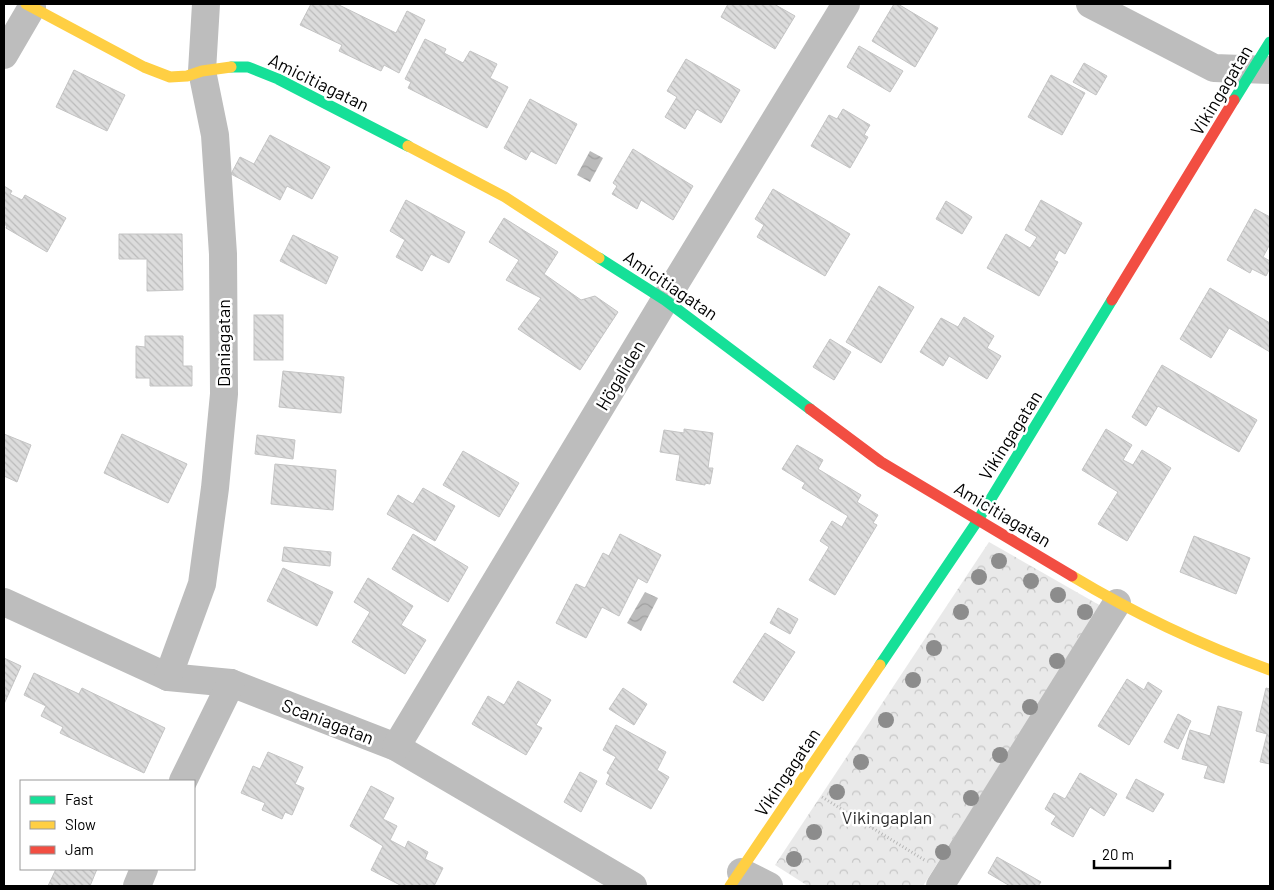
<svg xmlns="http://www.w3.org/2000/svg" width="1274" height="890" font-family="Barlow,sans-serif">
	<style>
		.park { fill: url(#park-crowns) }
		.water { fill: url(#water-waves) }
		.building { fill: url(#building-back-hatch); stroke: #c4c4c4 }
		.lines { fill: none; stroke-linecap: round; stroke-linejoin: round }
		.path { stroke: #b8b8b8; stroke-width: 3; stroke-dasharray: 1 2.5; stroke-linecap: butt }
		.street { stroke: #bdbdbd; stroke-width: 28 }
		.fast { stroke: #16e098; stroke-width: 11 }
		.slow { stroke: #ffcf43; stroke-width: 11 }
		.jam { stroke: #f24e42; stroke-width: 11 }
		.tree { fill: #8c8c8c }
		.labels { text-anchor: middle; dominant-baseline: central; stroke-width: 5; stroke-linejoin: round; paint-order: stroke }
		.street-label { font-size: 18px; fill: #000; stroke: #fff }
		.park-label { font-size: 18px; fill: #2e2e2e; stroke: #fff }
	</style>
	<defs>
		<pattern id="park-crowns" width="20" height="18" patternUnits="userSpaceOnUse" patternTransform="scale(1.25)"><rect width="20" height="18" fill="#e9e9e9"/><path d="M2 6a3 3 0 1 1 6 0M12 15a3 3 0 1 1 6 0" fill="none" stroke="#c6c6c6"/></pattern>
		<pattern id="water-waves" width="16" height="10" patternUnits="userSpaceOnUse" patternTransform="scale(1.25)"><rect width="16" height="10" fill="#bbb"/><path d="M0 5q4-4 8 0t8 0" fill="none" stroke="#9f9f9f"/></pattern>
		<pattern id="building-back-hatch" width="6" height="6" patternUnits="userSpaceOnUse" patternTransform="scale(1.25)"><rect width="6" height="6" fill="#dcdcdc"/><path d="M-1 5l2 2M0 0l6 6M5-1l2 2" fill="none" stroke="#bbb"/></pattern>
	</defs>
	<rect width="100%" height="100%" fill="#fff"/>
	<!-- park -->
	<polygon class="park" points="989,542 1101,606 923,886 808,886 775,865"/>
	<!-- water -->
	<g class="water">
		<polygon points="590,151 603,158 590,182 577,175"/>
		<polygon points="645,592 658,598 641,631 627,623"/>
	</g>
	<!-- building -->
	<g class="building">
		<polygon points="311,4 337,4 396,33 407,11 425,20 399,73 384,65 381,71 339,51 342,45 300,25"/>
		<polygon points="728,4 774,4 795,16 775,49 721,17"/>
		<polygon points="894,4 898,4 938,28 915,67 872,41"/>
		<polygon points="425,39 446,49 444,53 463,63 470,51 497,64 490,78 508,87 487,128 408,88 411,82 405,79"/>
		<polygon points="859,46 903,71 890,92 847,67"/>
		<polygon points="686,59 740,90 721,123 697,109 685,129 665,117 677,97 667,91"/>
		<polygon points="1084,63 1107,76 1096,95 1073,82"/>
		<polygon points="74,70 125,95 107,131 56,107"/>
		<polygon points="1051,75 1085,93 1062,135 1028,117"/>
		<polygon points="530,99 577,124 556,164 531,151 526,160 504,148"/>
		<polygon points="843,109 870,125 864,135 868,137 850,168 811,146 829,115 837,119"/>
		<polygon points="270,135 330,167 312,199 287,186 280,200 231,174 240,157 254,164"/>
		<polygon points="633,149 693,186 673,220 641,200 637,209 612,194 617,186 613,183"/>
		<polygon points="4,186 12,191 10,194 22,200 25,195 66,218 47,252 6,228 7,226 4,224"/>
		<polygon points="773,189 850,234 825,276 757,237 764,225 755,219"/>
		<polygon points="406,200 465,232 449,263 431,254 422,271 396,257 405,240 390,231"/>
		<polygon points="1041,200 1082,223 1065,254 1059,250 1054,260 1058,262 1039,296 987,268 1006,234 1030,248 1037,237 1025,230"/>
		<polygon points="946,201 972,217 962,234 936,219"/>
		<polygon points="1255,209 1270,217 1270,244 1263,257 1270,261 1270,268 1266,276 1252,269 1250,273 1227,260"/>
		<polygon points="504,218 558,252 544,274 581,300 595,296 618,312 580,370 518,329 541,298 506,280 519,260 489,242"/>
		<polygon points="119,234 182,234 183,290 147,291 147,259 119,259"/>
		<polygon points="293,235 338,257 326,284 280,261"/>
		<polygon points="879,286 914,307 881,363 846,342"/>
		<polygon points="1210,288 1270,323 1270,352 1229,328 1211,358 1180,339"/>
		<rect x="254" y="315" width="29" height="45"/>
		<polygon points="964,317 994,336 987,348 1001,356 987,379 949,356 943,366 920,352 941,318 958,327"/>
		<polygon points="145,336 183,336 183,366 192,366 192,386 150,386 150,378 136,378 136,346 145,347"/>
		<polygon points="830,339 851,352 834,380 813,367"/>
		<polygon points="1162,365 1257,420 1239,452 1158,406 1146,426 1132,417"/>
		<polygon points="283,371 344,377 341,413 279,407"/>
		<polygon points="684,429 713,433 708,468 713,468 710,484 705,483 705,485 676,480 680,455 660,452 664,430 684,433"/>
		<polygon points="1106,429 1132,445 1123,460 1133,465 1142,450 1171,468 1127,541 1098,524 1118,492 1082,470"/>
		<polygon points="4,434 31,445 17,482 4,476"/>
		<polygon points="122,434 187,464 168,503 104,473"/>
		<polygon points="257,435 295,440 293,459 255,454"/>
		<polygon points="797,445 823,460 818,469 861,495 857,502 878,515 873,523 877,525 835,595 809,580 829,547 820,541 832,521 842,527 848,516 802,488 805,483 782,469"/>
		<polygon points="463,451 519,483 499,517 443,485"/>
		<polygon points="275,464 336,470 333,510 271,504"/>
		<polygon points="423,488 455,506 435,541 387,514 398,495 413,504"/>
		<polygon points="413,534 468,567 448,602 392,569"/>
		<polygon points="620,534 661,555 647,583 638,578 619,616 602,607 586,638 556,623 576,584 585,588 603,553 609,556"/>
		<polygon points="1194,536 1250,558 1236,594 1180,572"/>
		<polygon points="284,547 331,552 330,566 282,561"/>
		<polygon points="283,568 333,592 317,626 267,601"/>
		<polygon points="368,578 413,606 401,625 426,640 405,674 352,642 370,612 354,602"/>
		<polygon points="778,608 798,619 790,634 770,623"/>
		<polygon points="765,633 795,652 763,701 733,682"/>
		<polygon points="4,658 21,666 4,704"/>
		<polygon points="34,673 79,694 82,688 165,728 144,773 60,733 63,727 41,716 46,706 24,695"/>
		<polygon points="1127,679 1144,690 1148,682 1162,691 1129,745 1098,726"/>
		<polygon points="518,681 551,700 536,725 542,728 526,755 472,724 488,696 504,705"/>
		<polygon points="623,688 647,704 634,725 609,709"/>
		<polygon points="1266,688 1270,689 1270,764 1260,762 1267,734 1256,731"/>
		<polygon points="1218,706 1242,712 1224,783 1204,778 1208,766 1182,759 1190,730 1210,736"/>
		<polygon points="1178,714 1191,721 1178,749 1164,742"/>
		<polygon points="616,725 666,752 657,770 669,777 651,809 606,784 610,775 607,773 616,757 603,750"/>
		<polygon points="268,752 303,767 295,784 304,788 292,815 285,812 282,819 262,810 265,803 241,793 253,766 260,769"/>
		<polygon points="580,772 597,781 581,812 564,802"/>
		<polygon points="1080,773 1117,794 1104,816 1090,807 1073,837 1051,824 1056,816 1045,809 1054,793 1065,799"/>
		<polygon points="1136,779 1164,794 1153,812 1126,798"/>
		<polygon points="371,786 394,798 383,819 397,826 390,840 405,848 408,841 428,852 425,859 443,868 434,886 402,886 371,870 383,846 350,826"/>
		<polygon points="997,857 1041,882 1038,886 1010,886 988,873"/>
		<polygon points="56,869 97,869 90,886 48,886"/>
	</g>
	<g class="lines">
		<!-- path -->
		<polyline class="path" points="822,797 926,861"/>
		<!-- street -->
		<g class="street">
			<polyline points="1090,4 1214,68 1270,70"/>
			<polyline points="4,55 32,7"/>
			<polyline points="4,602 168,677 231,683 396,747 633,886"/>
			<polyline points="168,677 202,584 215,488 224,394 223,254 215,135 202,71 206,4"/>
			<polyline points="396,747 665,300 846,4"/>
			<polyline points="183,781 231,683"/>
			<polyline points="741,872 769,886"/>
			<polyline points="137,886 144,869"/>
			<polyline points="940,886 1117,603"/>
		</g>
		<!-- fast -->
		<g class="fast">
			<polyline points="231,67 248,67 278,79 408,146"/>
			<polyline points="1234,100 1270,42"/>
			<polyline points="599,258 665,300 810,409"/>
			<polyline points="880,665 978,520 1112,300"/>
		</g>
		<!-- slow -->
		<g class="slow">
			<polyline points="26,4 144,67 170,77 187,76 202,71 231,67"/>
			<polyline points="408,146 505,197 599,258"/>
			<path d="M1072 576C1135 614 1201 645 1270 670"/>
			<polyline points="730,886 880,665"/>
		</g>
		<!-- jam -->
		<g class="jam">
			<polyline points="1112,300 1234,100"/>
			<polyline points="810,409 881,462 1072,576"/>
		</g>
	</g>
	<!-- trees -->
	<g class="tree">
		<circle cx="999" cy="561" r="8"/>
		<circle cx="979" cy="577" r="8"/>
		<circle cx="1031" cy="581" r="8"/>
		<circle cx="1058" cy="595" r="8"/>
		<circle cx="961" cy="612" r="8"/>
		<circle cx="1085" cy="612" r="8"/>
		<circle cx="934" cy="648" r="8"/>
		<circle cx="1057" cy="661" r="8"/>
		<circle cx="913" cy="680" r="8"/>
		<circle cx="1030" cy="707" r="8"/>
		<circle cx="886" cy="720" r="8"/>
		<circle cx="1000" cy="755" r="8"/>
		<circle cx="861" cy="762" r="8"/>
		<circle cx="837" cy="792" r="8"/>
		<circle cx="971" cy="798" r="8"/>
		<circle cx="814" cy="832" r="8"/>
		<circle cx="943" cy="852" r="8"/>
		<circle cx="794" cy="859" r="8"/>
	</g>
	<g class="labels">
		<!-- street labels -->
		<g class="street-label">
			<text transform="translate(319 82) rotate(26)">Amicitiagatan</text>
			<text transform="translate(1221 90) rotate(-59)">Vikingagatan</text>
			<text transform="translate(671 285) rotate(34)">Amicitiagatan</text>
			<text transform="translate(223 343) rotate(-90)">Daniagatan</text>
			<text transform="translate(620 375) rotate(-59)">Högaliden</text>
			<text transform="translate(1010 435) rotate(-58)">Vikingagatan</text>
			<text transform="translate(1003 514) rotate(31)">Amicitiagatan</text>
			<text transform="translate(328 721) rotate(21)">Scaniagatan</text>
			<text transform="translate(787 772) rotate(-56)">Vikingagatan</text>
		</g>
		<!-- park labels -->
		<g class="park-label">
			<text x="887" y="817">Vikingaplan</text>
		</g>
	</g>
	<!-- border -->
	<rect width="1274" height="890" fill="none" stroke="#000000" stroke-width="10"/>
	<!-- legend -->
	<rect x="20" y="780" width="175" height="90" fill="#ffffff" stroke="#999999"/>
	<rect x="30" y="796" width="25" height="8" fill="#16e098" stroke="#999999"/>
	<text x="65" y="805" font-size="15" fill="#000000">Fast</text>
	<rect x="30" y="821" width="25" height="8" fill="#ffcf43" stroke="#999999"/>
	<text x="65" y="830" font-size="15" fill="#000000">Slow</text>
	<rect x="30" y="846" width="25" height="8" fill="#f24e42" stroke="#999999"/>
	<text x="65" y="855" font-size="15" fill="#000000">Jam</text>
	<!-- scale -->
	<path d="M1094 860v8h76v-8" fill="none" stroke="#000000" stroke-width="2.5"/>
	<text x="1102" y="860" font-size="15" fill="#000000" stroke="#ffffff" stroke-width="4" paint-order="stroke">20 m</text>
</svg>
